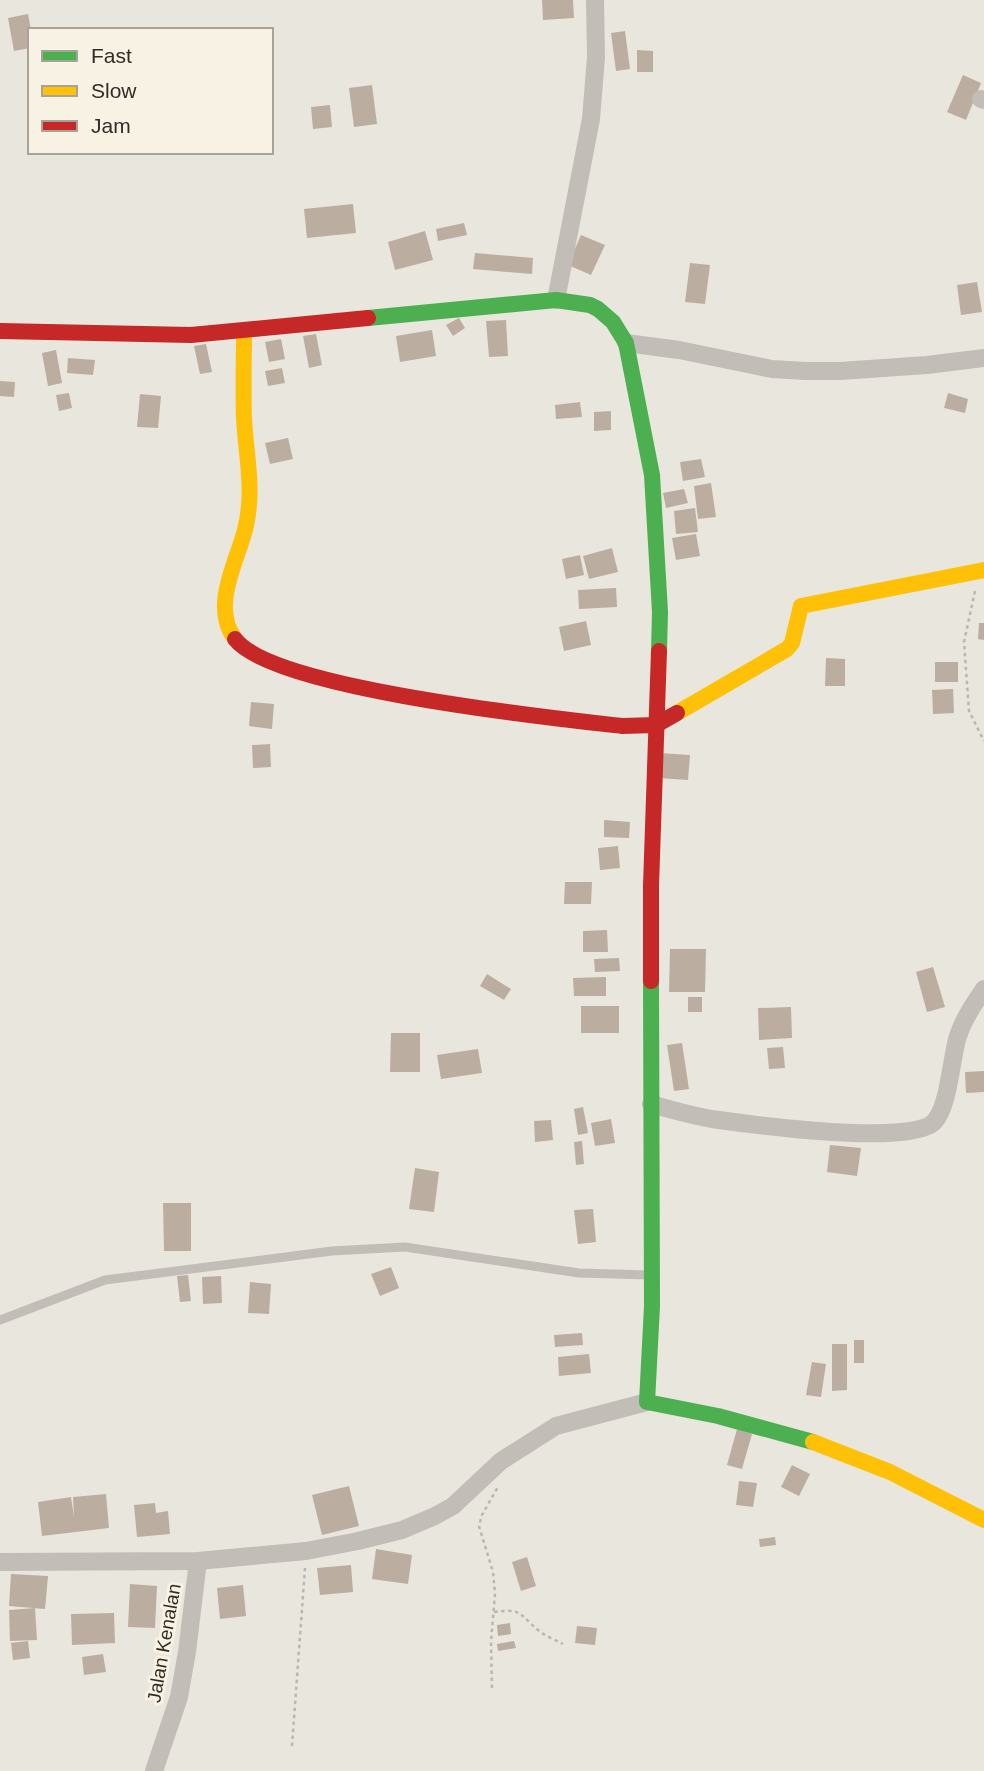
<svg xmlns="http://www.w3.org/2000/svg" width="984" height="1771" font-family="Helvetica,sans-serif">
	<style>
		.building { fill: #bbaea1 }
		.lines { fill: none; stroke-linecap: round; stroke-linejoin: round }
		.path { stroke: #bbb7b0; stroke-width: 2.5; stroke-dasharray: 3.5 3.5; stroke-linecap: butt }
		.lane { stroke: #c2beb7; stroke-width: 9 }
		.street { stroke: #c2beb7; stroke-width: 18 }
		.fast { stroke: #4caf50; stroke-width: 16 }
		.slow { stroke: #ffc107; stroke-width: 16 }
		.jam { stroke: #c62828; stroke-width: 16 }
		.labels { text-anchor: middle; dominant-baseline: central; stroke-width: 6; stroke-linejoin: round; paint-order: stroke }
		.street-label { font-size: 19px; fill: #322c26; stroke: #f7f2e4 }
	</style>
	<rect width="100%" height="100%" fill="#e9e6de"/>
	<!-- building -->
	<g class="building">
		<polygon points="542,0 573,0 574,18 543,20"/>
		<polygon points="28,14 31,30 30,48 14,51 8,18"/>
		<polygon points="625,31 630,69 616,71 611,33"/>
		<polygon points="637,50 653,51 653,72 637,72"/>
		<polygon points="963,75 981,83 966,120 947,112"/>
		<polygon points="372,85 377,124 354,127 349,88"/>
		<polygon points="330,105 332,127 313,129 311,107"/>
		<polygon points="353,204 356,233 307,238 304,209"/>
		<polygon points="464,223 467,235 438,241 436,229"/>
		<polygon points="425,231 433,260 395,270 388,242"/>
		<polygon points="581,235 605,245 591,275 568,265"/>
		<polygon points="475,253 533,258 532,274 473,269"/>
		<polygon points="690,263 710,265 705,304 685,302"/>
		<polygon points="977,282 982,312 961,315 957,285"/>
		<polygon points="459,318 465,328 453,336 446,325"/>
		<polygon points="506,320 508,356 489,357 486,321"/>
		<polygon points="432,330 436,356 400,362 396,336"/>
		<polygon points="316,334 322,365 309,368 303,336"/>
		<polygon points="281,339 285,359 269,362 265,342"/>
		<polygon points="206,344 212,372 200,374 194,346"/>
		<polygon points="56,350 62,383 48,386 42,353"/>
		<polygon points="68,358 95,360 93,375 67,373"/>
		<polygon points="282,368 285,383 268,386 265,371"/>
		<polygon points="0,381 15,382 14,397 0,396"/>
		<polygon points="69,393 72,408 59,411 56,395"/>
		<polygon points="948,393 968,399 965,413 944,408"/>
		<polygon points="140,394 161,396 158,428 137,427"/>
		<polygon points="580,402 582,417 556,419 555,405"/>
		<polygon points="611,411 611,430 594,431 594,412"/>
		<polygon points="288,438 293,459 270,464 265,443"/>
		<polygon points="701,459 705,477 683,481 680,462"/>
		<polygon points="711,483 716,517 698,519 694,486"/>
		<polygon points="684,489 688,503 666,508 663,493"/>
		<polygon points="695,508 698,532 676,534 674,511"/>
		<polygon points="696,534 700,556 676,560 672,538"/>
		<polygon points="612,548 618,572 589,579 583,556"/>
		<polygon points="580,555 584,575 566,579 562,559"/>
		<polygon points="616,588 617,607 579,609 578,590"/>
		<polygon points="586,621 591,645 564,651 559,627"/>
		<polygon points="979,623 984,623 984,640 978,639"/>
		<polygon points="826,658 845,659 845,686 825,686"/>
		<rect x="935" y="662" width="23" height="20"/>
		<polygon points="953,689 954,713 933,714 932,690"/>
		<polygon points="251,702 274,704 272,729 249,726"/>
		<polygon points="270,744 271,767 253,768 252,745"/>
		<polygon points="659,753 690,755 688,780 658,778"/>
		<polygon points="604,820 630,822 629,838 604,837"/>
		<polygon points="618,846 620,868 600,870 598,848"/>
		<polygon points="565,882 592,882 591,904 564,904"/>
		<polygon points="607,930 608,952 583,952 583,931"/>
		<polygon points="670,949 706,949 705,992 669,992"/>
		<polygon points="619,958 620,971 595,972 594,959"/>
		<polygon points="933,967 945,1007 927,1012 916,972"/>
		<polygon points="487,974 511,989 504,1000 480,986"/>
		<polygon points="606,977 606,996 574,996 573,978"/>
		<rect x="688" y="997" width="14" height="15"/>
		<rect x="581" y="1006" width="38" height="27"/>
		<polygon points="791,1007 792,1038 759,1040 758,1008"/>
		<polygon points="391,1033 420,1033 420,1072 390,1072"/>
		<polygon points="682,1043 689,1089 674,1091 667,1045"/>
		<polygon points="783,1047 785,1068 769,1069 767,1048"/>
		<polygon points="478,1049 482,1073 441,1079 437,1055"/>
		<polygon points="984,1071 984,1092 966,1093 965,1072"/>
		<polygon points="583,1107 588,1133 578,1135 574,1109"/>
		<polygon points="611,1119 615,1143 595,1146 591,1123"/>
		<polygon points="551,1120 553,1140 535,1142 534,1121"/>
		<polygon points="582,1141 584,1164 576,1165 574,1142"/>
		<polygon points="830,1145 861,1148 857,1176 827,1172"/>
		<polygon points="415,1168 439,1172 434,1212 409,1209"/>
		<polygon points="163,1203 191,1203 191,1251 164,1251"/>
		<polygon points="593,1209 596,1242 578,1244 574,1210"/>
		<polygon points="391,1267 399,1288 380,1296 371,1274"/>
		<polygon points="188,1275 191,1301 180,1302 177,1276"/>
		<polygon points="221,1276 222,1303 203,1304 202,1277"/>
		<polygon points="250,1282 271,1284 269,1314 248,1313"/>
		<polygon points="582,1333 583,1345 555,1347 554,1335"/>
		<rect x="854" y="1340" width="10" height="23"/>
		<polygon points="832,1344 847,1344 847,1390 832,1391"/>
		<polygon points="589,1354 591,1373 559,1376 558,1357"/>
		<polygon points="812,1362 826,1364 821,1397 806,1395"/>
		<polygon points="737,1429 752,1434 742,1469 727,1465"/>
		<polygon points="792,1465 810,1474 799,1496 781,1487"/>
		<polygon points="739,1481 757,1483 753,1507 736,1505"/>
		<polygon points="349,1486 359,1526 322,1535 312,1495"/>
		<polygon points="106,1494 109,1528 42,1536 38,1502 71,1497 74,1517 73,1497"/>
		<polygon points="155,1503 156,1513 168,1511 170,1534 137,1537 134,1505"/>
		<polygon points="775,1537 776,1545 760,1547 759,1539"/>
		<polygon points="376,1549 412,1555 408,1584 372,1579"/>
		<polygon points="527,1557 536,1586 521,1591 512,1562"/>
		<polygon points="351,1565 353,1592 320,1595 317,1568"/>
		<polygon points="11,1574 48,1576 45,1609 9,1606"/>
		<polygon points="130,1584 157,1586 155,1628 128,1627"/>
		<polygon points="243,1585 246,1616 220,1619 217,1588"/>
		<polygon points="35,1608 37,1640 10,1641 9,1610"/>
		<polygon points="114,1613 115,1643 72,1645 71,1614"/>
		<polygon points="510,1623 511,1634 498,1636 497,1625"/>
		<polygon points="577,1626 597,1628 595,1645 575,1643"/>
		<polygon points="28,1641 30,1658 13,1660 11,1643"/>
		<polygon points="514,1641 516,1648 498,1651 497,1644"/>
		<polygon points="103,1654 106,1672 84,1675 82,1657"/>
	</g>
	<g class="lines">
		<!-- path -->
		<g class="path">
			<polyline points="975,591 964,642 969,711 984,741"/>
			<path d="M494 1612C522 1608 519 1614 538 1630 545 1636 555 1640 563 1644"/>
			<polyline points="492,1688 491,1641 495,1594 493,1572 479,1526 482,1515 499,1485"/>
			<polyline points="292,1746 305,1568"/>
		</g>
		<!-- lane -->
		<polyline class="lane" points="0,1320 105,1280 332,1251 405,1247 579,1273 649,1275"/>
		<!-- street -->
		<g class="street">
			<polyline points="981,99 984,100"/>
			<polyline points="556,300 591,119 596,57 595,0"/>
			<polyline points="626,343 679,350 772,369 805,371 840,371 927,365 984,358"/>
			<path d="M651 1104C673 1110 696 1117 719 1120 755 1125 911 1146 934 1122 949 1107 951 1058 958 1036 964 1018 974 1004 984 989"/>
			<polyline points="0,1562 198,1561 306,1551 358,1541 402,1530 435,1516 453,1506 501,1461 556,1426 647,1402"/>
			<polyline points="154,1771 179,1697 187,1652 198,1561"/>
		</g>
		<!-- fast -->
		<g class="fast">
			<polyline points="368,318 556,300 590,305 598,309 613,322 626,343 652,475 660,612 659,651"/>
			<polyline points="651,981 652,1306 647,1402 718,1416 813,1442"/>
		</g>
		<!-- slow -->
		<g class="slow">
			<path d="M235 639C211 607 236 564 245 530 255 489 246 458 244 418 243 389 244 360 244 331"/>
			<polyline points="677,713 787,649 792,643 801,606 984,570"/>
			<polyline points="813,1442 890,1472 984,1520"/>
		</g>
		<!-- jam -->
		<g class="jam">
			<polyline points="0,331 191,335 368,318"/>
			<path d="M235 639C273 689 552 718 622 726L656 725 677 713"/>
			<polyline points="651,981 651,886 659,651"/>
		</g>
	</g>
	<g class="labels">
		<!-- street labels -->
		<g class="street-label">
			<text transform="translate(164 1643) rotate(-80)">Jalan Kenalan</text>
		</g>
	</g>
	<!-- legend -->
	<rect x="28" y="28" width="245" height="126" fill="#f7f2e4" stroke="#a8a398" stroke-width="2"/>
	<rect x="42" y="51" width="35" height="10" fill="#4caf50" stroke="#a8a398" stroke-width="2"/>
	<text x="91" y="63" font-size="21" fill="#322c26">Fast</text>
	<rect x="42" y="86" width="35" height="10" fill="#ffc107" stroke="#a8a398" stroke-width="2"/>
	<text x="91" y="98" font-size="21" fill="#322c26">Slow</text>
	<rect x="42" y="121" width="35" height="10" fill="#c62828" stroke="#a8a398" stroke-width="2"/>
	<text x="91" y="133" font-size="21" fill="#322c26">Jam</text>
</svg>
